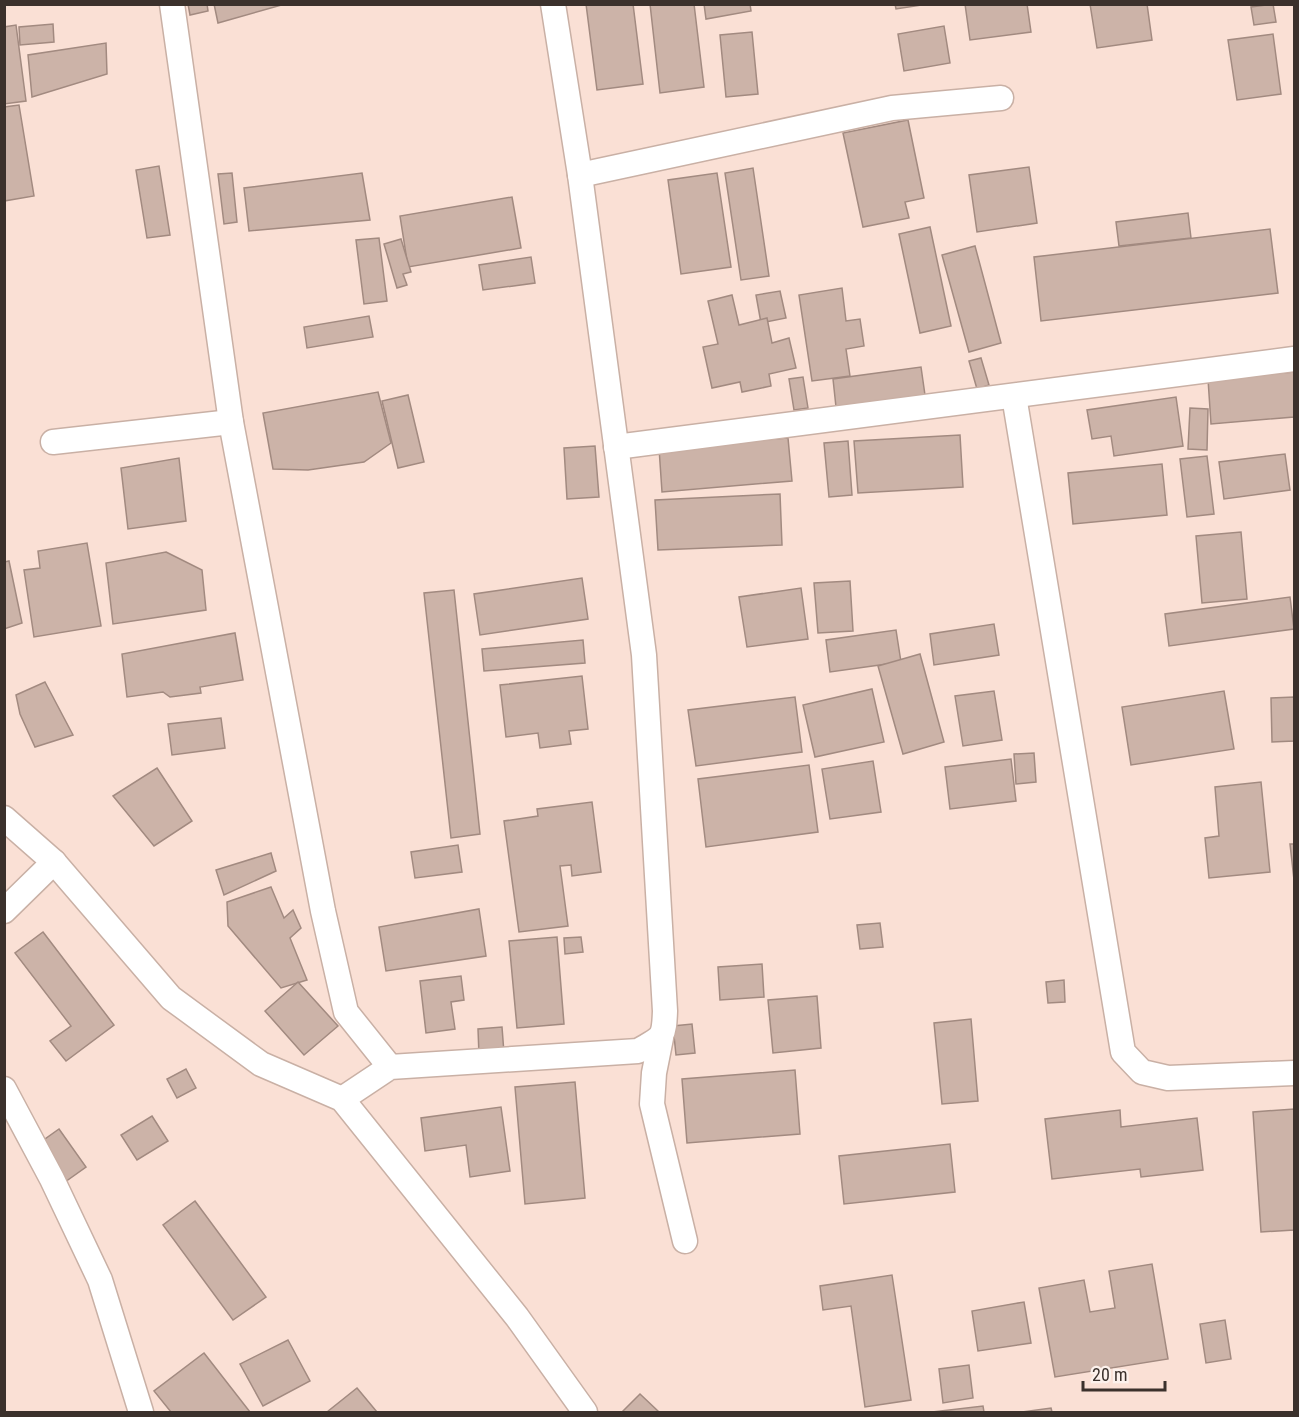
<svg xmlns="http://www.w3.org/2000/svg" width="1299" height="1417" font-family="'Roboto Condensed',sans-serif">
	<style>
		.building { fill: #ccb3a8; stroke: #a28a80; stroke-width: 1.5 }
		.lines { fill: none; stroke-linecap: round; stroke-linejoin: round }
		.minor-casing { stroke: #c9b0a5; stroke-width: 27 }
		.minor { stroke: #fff; stroke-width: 24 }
	</style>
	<rect width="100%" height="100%" fill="#fae0d5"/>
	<!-- building -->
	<g class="building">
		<polygon points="188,4 207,4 208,11 190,15"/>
		<polygon points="214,4 285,4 218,23"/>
		<polygon points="586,4 633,4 643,84 597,90"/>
		<polygon points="650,4 694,4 704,87 660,93"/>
		<polygon points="704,4 750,4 751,11 706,19"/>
		<polygon points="895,4 928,4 896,9"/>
		<polygon points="965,4 1027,4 1031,32 970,40"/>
		<polygon points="1090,4 1147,4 1152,40 1097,48"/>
		<polygon points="1273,4 1276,22 1254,25 1251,7"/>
		<polygon points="53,24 54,42 20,45 19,27"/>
		<polygon points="16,25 26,101 4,104 4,27"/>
		<polygon points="944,26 950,63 904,71 898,34"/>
		<polygon points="752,32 758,94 726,97 720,35"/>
		<polygon points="1273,34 1281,94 1237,100 1228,40"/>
		<polygon points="106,43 107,74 32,97 28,55"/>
		<polygon points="19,105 34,196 4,201 4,107"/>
		<polygon points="908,120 924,198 905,202 909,218 863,227 843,133"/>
		<polygon points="159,166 170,235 147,238 136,170"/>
		<polygon points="1029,167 1037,223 977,232 969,175"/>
		<polygon points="753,168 769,276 741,280 725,173"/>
		<polygon points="232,173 237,222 224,224 218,174"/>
		<polygon points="362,173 370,220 249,231 244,188"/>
		<polygon points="717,173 731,267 681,274 668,180"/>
		<polygon points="512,197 521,248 408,267 400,216"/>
		<polygon points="1188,213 1191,238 1119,246 1116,222"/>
		<polygon points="930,227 951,326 920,333 899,234"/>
		<polygon points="1270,229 1278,293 1041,321 1034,257"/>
		<polygon points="379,238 387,301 364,304 356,240"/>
		<polygon points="401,239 411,272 403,274 407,285 397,288 384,244"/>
		<polygon points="975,246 1001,343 969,352 942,255"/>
		<polygon points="531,257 535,283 483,290 479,265"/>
		<polygon points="842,288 846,321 860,319 864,346 846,349 850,376 812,381 799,295"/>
		<polygon points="780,291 786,318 761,323 756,295"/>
		<polygon points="732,295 739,325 767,318 772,343 789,338 796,368 769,374 771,386 742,392 740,382 712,388 703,347 718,344 708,301"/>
		<polygon points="369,316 373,337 307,348 304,327"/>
		<polygon points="981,358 989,385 977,389 969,361"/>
		<polygon points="921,367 925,395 836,407 833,379"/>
		<polygon points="1294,372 1294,417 1211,424 1208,379"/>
		<polygon points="803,377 808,408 794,410 789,379"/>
		<polygon points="378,392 391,443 364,462 308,470 273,469 263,413"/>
		<polygon points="408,395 424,462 398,468 382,401"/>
		<polygon points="1176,397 1183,446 1114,456 1111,436 1092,439 1087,410"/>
		<polygon points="1190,408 1208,409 1207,450 1188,449"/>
		<polygon points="960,435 963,487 858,493 854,441"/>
		<polygon points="788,438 792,481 662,492 659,448"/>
		<polygon points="848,441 852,495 829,497 824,443"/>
		<polygon points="595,446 599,497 567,499 564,448"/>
		<polygon points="1285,454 1290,490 1224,499 1219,462"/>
		<polygon points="1207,456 1214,514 1187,517 1180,459"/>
		<polygon points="179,458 186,521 128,529 121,468"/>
		<polygon points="1162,464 1167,515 1073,524 1068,473"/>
		<polygon points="780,494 782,545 658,550 655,500"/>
		<polygon points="1241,532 1247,599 1202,603 1196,536"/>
		<polygon points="87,543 101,626 34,637 24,570 40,568 38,551"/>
		<polygon points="166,552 202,570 206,610 113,624 106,563"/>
		<polygon points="9,561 22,623 4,629 4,562"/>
		<polygon points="582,578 588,619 480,635 474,594"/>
		<polygon points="850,581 853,631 818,633 814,583"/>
		<polygon points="801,588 808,639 747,647 739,597"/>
		<polygon points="454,590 480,834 451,838 424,593"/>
		<polygon points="1290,597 1294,629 1169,646 1165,614"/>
		<polygon points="994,624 999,655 934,665 930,634"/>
		<polygon points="896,630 901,662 830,672 826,640"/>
		<polygon points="235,633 243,680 200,687 201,693 170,697 163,692 127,697 122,654"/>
		<polygon points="583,640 585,663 484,671 482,649"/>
		<polygon points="920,654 944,742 903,754 878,666"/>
		<polygon points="582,676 588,729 569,731 571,744 540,748 538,733 506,737 500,685"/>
		<polygon points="45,682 73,735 35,747 20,714 16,695"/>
		<polygon points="872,689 884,742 815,757 803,705"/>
		<polygon points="994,691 1002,740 963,746 955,696"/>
		<polygon points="1224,691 1234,749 1131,765 1122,707"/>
		<polygon points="795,697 802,752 696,766 688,710"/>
		<polygon points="1294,697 1294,741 1272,742 1271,698"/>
		<polygon points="221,718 225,748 172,755 168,724"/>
		<polygon points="1034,753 1036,782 1016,784 1014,754"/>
		<polygon points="1011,759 1016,801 950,809 945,767"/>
		<polygon points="873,761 881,812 830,819 822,769"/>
		<polygon points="809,765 818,832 706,847 698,779"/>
		<polygon points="157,768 192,821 154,846 113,796"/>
		<polygon points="1261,782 1270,872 1209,878 1205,838 1219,836 1215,787"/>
		<polygon points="592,802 601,872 572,876 571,865 560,866 568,926 519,932 504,821 538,816 537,809"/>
		<polygon points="1290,844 1294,844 1294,880"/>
		<polygon points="458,845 462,872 415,878 411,852"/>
		<polygon points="271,853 276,871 224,895 216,870"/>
		<polygon points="271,887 284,918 293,910 301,928 290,938 307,980 281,988 228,926 227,902"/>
		<polygon points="479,909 486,956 386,971 379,927"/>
		<polygon points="880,923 883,947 860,949 857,925"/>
		<polygon points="43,932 114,1025 66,1061 50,1041 71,1026 15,953"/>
		<polygon points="557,937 564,1024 517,1028 509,941"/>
		<polygon points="581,937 583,952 565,954 564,938"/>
		<polygon points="762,964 764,997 720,1000 718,967"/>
		<polygon points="461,976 464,1000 451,1002 455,1029 426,1033 420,981"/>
		<polygon points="1064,980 1065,1002 1048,1003 1046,982"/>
		<polygon points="298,982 338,1026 304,1055 265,1011"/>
		<polygon points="817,996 821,1048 773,1053 768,1000"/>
		<polygon points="971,1019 978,1101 942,1104 934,1023"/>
		<polygon points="692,1024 695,1053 676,1055 673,1026"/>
		<polygon points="502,1027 504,1053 479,1055 478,1029"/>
		<polygon points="186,1069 196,1088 177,1098 167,1079"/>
		<polygon points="795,1070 800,1134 687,1143 682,1079"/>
		<polygon points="575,1082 585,1198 525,1204 515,1087"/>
		<polygon points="501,1107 510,1171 470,1177 466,1145 425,1151 421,1118"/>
		<polygon points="1294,1109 1294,1230 1261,1232 1253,1112"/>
		<polygon points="1120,1110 1121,1127 1197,1118 1203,1170 1141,1177 1140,1169 1052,1179 1045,1119"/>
		<polygon points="152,1116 168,1141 137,1160 121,1135"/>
		<polygon points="59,1129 86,1167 65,1182 38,1144"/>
		<polygon points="950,1144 955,1192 844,1204 839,1156"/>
		<polygon points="195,1201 266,1297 233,1320 163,1225"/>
		<polygon points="1152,1264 1168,1359 1055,1377 1039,1288 1084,1280 1090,1312 1115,1308 1109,1271"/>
		<polygon points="892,1275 911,1400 865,1407 851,1306 823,1310 820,1286"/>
		<polygon points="1024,1302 1031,1343 978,1351 972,1311"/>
		<polygon points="1225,1320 1231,1359 1206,1363 1200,1324"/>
		<polygon points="288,1340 310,1381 263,1406 240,1364"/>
		<polygon points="204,1353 250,1412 171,1412 154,1391"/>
		<polygon points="969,1365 973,1398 943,1403 939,1369"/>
		<polygon points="357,1388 377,1412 327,1412"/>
		<polygon points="640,1394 659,1412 622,1412"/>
		<polygon points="983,1406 984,1412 932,1412"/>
		<polygon points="1051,1408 1052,1412 1022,1412"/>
	</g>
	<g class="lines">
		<!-- minor casing -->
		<g class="minor-casing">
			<g id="minor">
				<polyline points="172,4 231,422 323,911 346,1012 390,1067"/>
				<polyline points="580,175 892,108 1001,98"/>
				<polyline points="1014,396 1123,1052 1142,1072 1168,1078 1294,1073"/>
				<polyline points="53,442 231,422"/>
				<polyline points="616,447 1294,359"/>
				<polyline points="4,818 54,862 171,998 261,1064 342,1099 517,1317 585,1412"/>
				<polyline points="4,911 54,862"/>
				<polyline points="661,1038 654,1073 652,1104 685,1241"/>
				<polyline points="4,1089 52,1179 100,1280 141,1412"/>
				<path d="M342 1099 390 1067 638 1051C662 1037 664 1040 665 1011L644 655 580 175 553 4"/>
			</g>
		</g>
		<!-- minor -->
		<use href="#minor" class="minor"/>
	</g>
	<!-- border -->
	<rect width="1299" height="1417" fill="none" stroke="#3b312c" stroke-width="12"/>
	<!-- scale -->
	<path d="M1083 1381v9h82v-9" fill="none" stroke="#3b312c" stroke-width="3"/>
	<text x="1092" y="1381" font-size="18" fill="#3b312c" stroke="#fcf1ec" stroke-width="4.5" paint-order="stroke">20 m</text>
</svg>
